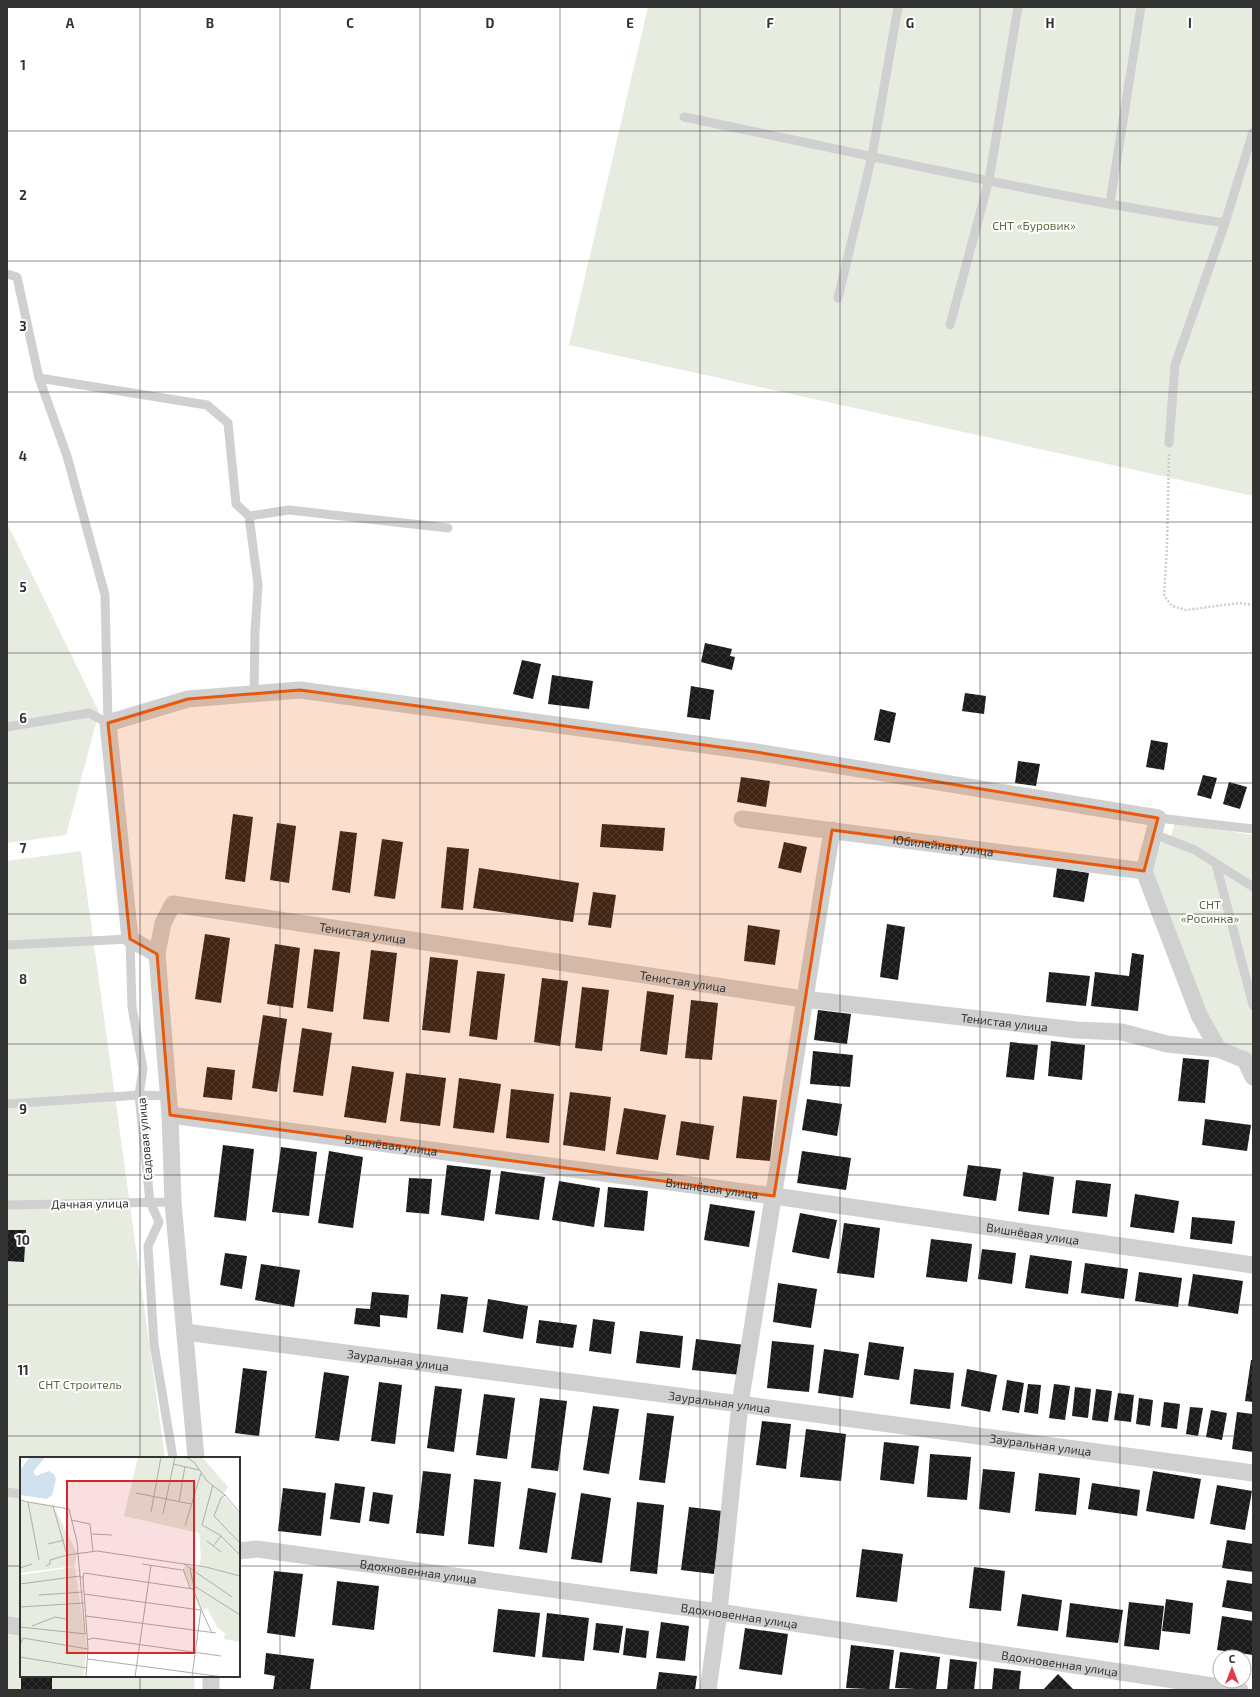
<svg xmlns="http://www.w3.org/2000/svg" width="1260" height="1697" font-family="'Exo 2',sans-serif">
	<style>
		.green { fill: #e6ecdf }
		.building { fill: url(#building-cross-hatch) }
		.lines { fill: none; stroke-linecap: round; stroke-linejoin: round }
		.path { stroke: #cdcdcd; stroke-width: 2.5; stroke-dasharray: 2 2; stroke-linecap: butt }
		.lane { stroke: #d0d0d0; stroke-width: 9 }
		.street { stroke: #d0d0d0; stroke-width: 17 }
		.marked { fill: #e8590c; fill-opacity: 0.2; stroke: #e8590c; stroke-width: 3; stroke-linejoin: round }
		.grid { fill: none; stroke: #333; stroke-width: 1; stroke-opacity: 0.55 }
		.labels { text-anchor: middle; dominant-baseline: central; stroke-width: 4; stroke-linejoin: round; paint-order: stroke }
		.park-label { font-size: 12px; fill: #56703f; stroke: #fff }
		.street-label { font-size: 12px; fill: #333; stroke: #fff }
		.inset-road { fill: none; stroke: #adadad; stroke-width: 1 }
		.view { fill: #d62828; fill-opacity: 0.15; stroke: #d62828; stroke-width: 2 }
		.inset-edge { fill: none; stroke: #333; stroke-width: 2 }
		.grid-label { font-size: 13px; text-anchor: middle; font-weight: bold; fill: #333; stroke: #fff; stroke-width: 4; stroke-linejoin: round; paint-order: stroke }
	</style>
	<defs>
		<pattern id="building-cross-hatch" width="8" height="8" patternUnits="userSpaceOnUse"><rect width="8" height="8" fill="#1a1a1a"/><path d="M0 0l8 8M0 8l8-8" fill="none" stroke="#333"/></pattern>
	</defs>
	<rect width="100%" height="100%" fill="#fff"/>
	<!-- green -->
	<g class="green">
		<polygon points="648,7 1253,7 1253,496 569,345"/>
		<polygon points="7,523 99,712 66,835 7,843"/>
		<polygon points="1175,822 1253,835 1253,1073 1242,1049 1220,1045 1148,873 1158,845 1171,837"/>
		<polygon points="81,851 165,1458 21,1458 21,1676 195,1676 194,1690 7,1690 7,861"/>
	</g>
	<!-- building -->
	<g class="building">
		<polygon points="705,643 732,649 730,656 735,657 732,670 701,662"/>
		<polygon points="522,660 541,664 533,699 513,694"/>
		<polygon points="552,675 593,681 589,709 548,704"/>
		<polygon points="691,686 714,690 710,720 687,717"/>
		<polygon points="965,693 986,696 984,714 962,711"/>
		<polygon points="880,709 896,713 890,743 874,740"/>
		<polygon points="1151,740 1168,743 1164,770 1146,767"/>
		<polygon points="1018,761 1040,764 1036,786 1015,783"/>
		<polygon points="1203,775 1217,778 1211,799 1197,795"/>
		<polygon points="741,777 770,781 766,807 737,802"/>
		<polygon points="1229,782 1247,787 1240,809 1223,804"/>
		<polygon points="233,814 253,817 245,882 225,879"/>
		<polygon points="277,823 296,826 289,883 270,880"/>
		<polygon points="602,824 665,828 663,851 600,847"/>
		<polygon points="340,831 357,833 350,893 332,890"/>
		<polygon points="382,839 403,842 395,899 374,896"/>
		<polygon points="784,842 807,847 801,873 778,868"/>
		<polygon points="447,847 469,849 463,910 441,908"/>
		<polygon points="479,868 579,883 573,922 473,908"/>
		<polygon points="1057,868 1089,873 1084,902 1053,897"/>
		<polygon points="593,892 616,895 611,928 588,925"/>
		<polygon points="887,924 905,927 898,980 880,977"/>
		<polygon points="748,925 780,930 775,965 744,961"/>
		<polygon points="205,934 230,938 221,1003 195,999"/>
		<polygon points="275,944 300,948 293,1008 267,1004"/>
		<polygon points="314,949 340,952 333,1012 307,1008"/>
		<polygon points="371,950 397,953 389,1022 363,1019"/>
		<polygon points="1132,953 1144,955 1138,1011 1091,1006 1095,972 1129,976"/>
		<polygon points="430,957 458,960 450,1033 422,1030"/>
		<polygon points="477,971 505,974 497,1040 469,1036"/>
		<polygon points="1049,972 1090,976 1086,1006 1046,1002"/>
		<polygon points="542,978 568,981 560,1046 534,1042"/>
		<polygon points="582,987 609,990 602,1051 575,1048"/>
		<polygon points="647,991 674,995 667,1055 640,1051"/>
		<polygon points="691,1000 718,1003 712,1060 685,1058"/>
		<polygon points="818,1010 851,1014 847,1044 814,1040"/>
		<polygon points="263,1015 287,1019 277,1092 252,1088"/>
		<polygon points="302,1028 332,1033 323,1096 293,1092"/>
		<polygon points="1051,1041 1085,1045 1082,1080 1048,1076"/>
		<polygon points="1010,1042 1038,1045 1034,1080 1006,1077"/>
		<polygon points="813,1051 853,1055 850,1087 810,1084"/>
		<polygon points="1183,1058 1209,1060 1205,1103 1178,1101"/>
		<polygon points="352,1066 394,1072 386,1123 344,1117"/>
		<polygon points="207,1067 235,1070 232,1100 203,1097"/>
		<polygon points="406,1073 446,1078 440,1126 400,1121"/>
		<polygon points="459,1078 501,1084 494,1133 453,1128"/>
		<polygon points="511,1089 554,1094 549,1143 506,1138"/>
		<polygon points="570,1092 611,1097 605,1151 563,1145"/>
		<polygon points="743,1096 777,1100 770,1161 736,1158"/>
		<polygon points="807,1099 842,1104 837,1136 802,1130"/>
		<polygon points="624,1108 666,1115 658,1160 616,1154"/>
		<polygon points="1205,1119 1251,1125 1247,1151 1202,1145"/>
		<polygon points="681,1121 714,1126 709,1160 676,1155"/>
		<polygon points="223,1145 254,1149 246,1221 214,1217"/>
		<polygon points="281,1147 317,1152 309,1216 272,1212"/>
		<polygon points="329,1151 363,1157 353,1228 318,1223"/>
		<polygon points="802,1151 851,1158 846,1190 797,1183"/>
		<polygon points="447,1165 491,1170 484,1221 441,1215"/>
		<polygon points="968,1165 1001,1169 996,1201 963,1196"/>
		<polygon points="501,1171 545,1177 539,1220 495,1214"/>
		<polygon points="1023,1172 1054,1177 1049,1215 1018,1211"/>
		<polygon points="409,1178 432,1179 429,1214 406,1212"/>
		<polygon points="1076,1180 1111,1184 1107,1217 1072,1213"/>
		<polygon points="559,1181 600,1188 594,1227 552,1220"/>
		<polygon points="608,1187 648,1191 644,1231 604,1227"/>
		<polygon points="1135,1194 1179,1201 1174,1233 1130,1227"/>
		<polygon points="710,1204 755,1211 749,1247 704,1240"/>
		<polygon points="800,1213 837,1220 829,1259 792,1252"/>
		<polygon points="1192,1217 1235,1221 1232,1244 1190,1239"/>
		<polygon points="844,1223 880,1228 874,1278 837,1273"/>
		<polygon points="7,1230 26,1230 24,1262 7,1261"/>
		<polygon points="931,1239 972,1244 967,1282 926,1277"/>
		<polygon points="982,1249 1016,1253 1012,1284 978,1279"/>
		<polygon points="225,1253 247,1256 242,1289 220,1285"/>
		<polygon points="1030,1255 1072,1261 1068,1294 1025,1288"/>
		<polygon points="1085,1263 1128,1269 1124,1299 1081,1293"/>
		<polygon points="261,1264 300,1270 294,1307 255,1300"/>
		<polygon points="1139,1272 1182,1278 1178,1307 1135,1301"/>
		<polygon points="1193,1274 1243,1281 1238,1314 1188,1306"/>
		<polygon points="778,1283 817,1289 811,1328 773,1322"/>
		<polygon points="372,1292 409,1295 407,1318 380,1315 380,1327 354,1324 356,1308 370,1309"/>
		<polygon points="441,1294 468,1297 463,1333 437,1329"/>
		<polygon points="488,1299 528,1306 523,1339 483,1332"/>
		<polygon points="593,1319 615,1322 611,1354 589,1351"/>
		<polygon points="539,1320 577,1325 573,1348 536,1343"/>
		<polygon points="640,1331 683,1336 680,1368 636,1363"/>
		<polygon points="696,1339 745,1345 741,1375 692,1370"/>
		<polygon points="772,1341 814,1345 809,1392 767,1388"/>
		<polygon points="869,1342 904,1347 899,1380 864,1375"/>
		<polygon points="824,1349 859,1354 853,1398 818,1393"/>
		<polygon points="1251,1360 1253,1360 1253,1402 1245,1401"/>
		<polygon points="243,1368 267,1371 259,1436 235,1433"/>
		<polygon points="914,1369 954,1373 950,1409 910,1404"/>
		<polygon points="967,1369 997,1375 990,1412 961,1406"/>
		<polygon points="324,1372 349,1376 339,1441 315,1438"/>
		<polygon points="1007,1380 1024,1383 1019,1413 1002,1410"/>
		<polygon points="379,1382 402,1385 395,1444 371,1441"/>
		<polygon points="1028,1384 1041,1385 1038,1414 1024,1412"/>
		<polygon points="1054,1384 1070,1386 1065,1420 1049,1418"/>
		<polygon points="435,1386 462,1389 454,1452 427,1448"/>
		<polygon points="1075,1387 1091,1389 1088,1418 1072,1416"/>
		<polygon points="1096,1389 1112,1391 1108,1422 1092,1420"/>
		<polygon points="1118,1393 1134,1395 1131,1422 1114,1420"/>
		<polygon points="484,1394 515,1398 507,1459 476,1455"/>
		<polygon points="540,1398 567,1401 558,1471 531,1468"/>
		<polygon points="1139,1398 1153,1400 1150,1426 1136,1424"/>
		<polygon points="1164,1402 1180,1404 1177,1429 1161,1427"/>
		<polygon points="593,1406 619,1409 609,1474 583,1470"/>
		<polygon points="1190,1407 1203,1408 1198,1436 1186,1434"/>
		<polygon points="1211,1410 1227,1413 1222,1440 1206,1437"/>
		<polygon points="1237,1412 1253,1414 1253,1452 1232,1449"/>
		<polygon points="647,1413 674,1416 665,1483 639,1480"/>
		<polygon points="762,1421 791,1424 786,1469 756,1465"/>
		<polygon points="806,1429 846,1434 841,1481 800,1477"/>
		<polygon points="884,1442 919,1446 914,1484 880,1480"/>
		<polygon points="930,1454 971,1457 967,1500 927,1497"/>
		<polygon points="983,1469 1015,1472 1010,1513 979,1509"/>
		<polygon points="423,1471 451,1474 444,1536 416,1533"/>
		<polygon points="1153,1471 1201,1479 1194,1519 1146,1511"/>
		<polygon points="1039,1473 1080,1478 1076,1515 1035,1511"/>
		<polygon points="474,1479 501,1482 494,1547 468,1544"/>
		<polygon points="335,1483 365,1487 360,1523 330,1519"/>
		<polygon points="1092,1483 1140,1490 1137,1516 1088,1509"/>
		<polygon points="1217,1485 1252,1491 1245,1530 1210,1524"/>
		<polygon points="283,1488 326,1493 321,1536 278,1531"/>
		<polygon points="528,1488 556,1493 547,1553 519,1549"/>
		<polygon points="373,1492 393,1495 389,1524 369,1521"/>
		<polygon points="581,1493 611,1498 602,1563 571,1559"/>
		<polygon points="637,1502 664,1505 657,1574 630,1571"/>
		<polygon points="689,1507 722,1511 714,1574 681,1570"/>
		<polygon points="1227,1540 1253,1544 1253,1572 1222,1568"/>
		<polygon points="862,1549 903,1554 897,1602 856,1597"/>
		<polygon points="974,1567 1005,1571 1001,1611 969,1608"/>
		<polygon points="274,1571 303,1574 295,1637 267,1633"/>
		<polygon points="1227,1580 1253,1584 1253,1612 1222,1607"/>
		<polygon points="337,1581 379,1586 374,1630 332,1625"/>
		<polygon points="1022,1594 1062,1600 1058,1631 1017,1626"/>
		<polygon points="1166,1599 1193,1603 1190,1634 1162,1631"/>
		<polygon points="1129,1602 1164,1606 1159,1650 1124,1646"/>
		<polygon points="1070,1603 1123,1610 1118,1643 1066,1637"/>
		<polygon points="498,1609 540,1613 535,1657 493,1652"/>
		<polygon points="547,1613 589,1618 584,1661 542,1657"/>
		<polygon points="1222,1616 1253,1621 1253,1655 1217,1650"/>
		<polygon points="661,1622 689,1626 685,1661 656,1658"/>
		<polygon points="596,1623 623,1626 619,1653 593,1650"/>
		<polygon points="626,1628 649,1631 646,1658 623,1655"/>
		<polygon points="745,1628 788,1634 782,1675 739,1669"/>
		<polygon points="851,1645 894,1650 889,1690 846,1688"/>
		<polygon points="900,1652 940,1657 936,1690 895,1688"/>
		<polygon points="266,1653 314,1659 310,1690 273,1690 275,1676 264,1674"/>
		<polygon points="950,1659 977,1662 974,1690 947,1690"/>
		<polygon points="994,1668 1021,1671 1019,1690 992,1690"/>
		<polygon points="659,1672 697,1676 695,1690 656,1690"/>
		<polygon points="1058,1674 1074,1690 1043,1690"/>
		<polygon points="21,1676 52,1676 52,1689 21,1690"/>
	</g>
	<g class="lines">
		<!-- path -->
		<polyline class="path" points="1169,454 1167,546 1164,596 1172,606 1186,610 1240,603 1253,605"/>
		<!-- lane -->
		<g class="lane">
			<path d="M684 117C864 154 1044 196 1225 223"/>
			<polyline points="1110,203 1141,7"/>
			<polyline points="7,274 17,277 39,378 67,456 105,595 108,723 89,713 7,727"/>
			<polyline points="838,298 872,156 898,7"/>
			<polyline points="950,325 989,180 1018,7"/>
			<polyline points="39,378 207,405 228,423 236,504 249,516 258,585 255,632 254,694"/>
			<polyline points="1169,443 1175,365 1225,223 1253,132"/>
			<polyline points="249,516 289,510 448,528"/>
			<polyline points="1158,818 1253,829"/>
			<polyline points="1154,834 1195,850 1253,887"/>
			<polyline points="1216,864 1253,1005"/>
			<polyline points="7,945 130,939 132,1007 143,1069 139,1095 150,1202 159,1222 148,1246 154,1344 173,1458"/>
			<polyline points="7,1104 139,1095 169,1096"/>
			<polyline points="7,1205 173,1202"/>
			<polyline points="7,1492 21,1494"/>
		</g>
		<!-- street -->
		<g class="street">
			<path id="s1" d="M742 819 1144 871"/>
			<path id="s2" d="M157 954 163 923 173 904 803 999 1076 1030 1122 1032 1167 1044 1218 1049 1245 1060 1253 1077"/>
			<path id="s3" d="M170 1115 774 1196 1253 1265"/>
			<path id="s4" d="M185 1332 740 1404 1253 1473"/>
			<polyline points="196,1458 173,1202 170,1115 157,954 130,939 108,723 188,699 300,690 756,752 1158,818 1144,871 1199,1015 1218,1049"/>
			<path id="s5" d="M239 1551 257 1549 719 1612 1240 1690"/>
			<polyline points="7,1625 21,1627"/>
			<polyline points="211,1676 211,1690"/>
			<polyline points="708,1690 719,1612 740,1404 832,830"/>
		</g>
	</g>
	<!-- marked area -->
	<path class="marked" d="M300 690 756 752 1158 818 1144 871 832 830 774 1196 170 1115 157 954 130 939 108 723 188 699Z"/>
	<!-- grid -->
	<path class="grid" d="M140 7V1458M280 7V1690M420 7V1690M560 7V1690M700 7V1690M840 7V1690M980 7V1690M1120 7V1690M7 131H1253M7 261H1253M7 392H1253M7 522H1253M7 653H1253M7 783H1253M7 914H1253M7 1044H1253M7 1175H1253M7 1305H1253M7 1436H1253M7 1566H21M239 1566H1253M140 1676V1690"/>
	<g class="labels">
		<!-- park labels -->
		<g class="park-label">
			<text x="1034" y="225">СНТ «Буровик»</text>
			<text x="1210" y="904">СНТ<tspan x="1210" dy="14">«Росинка»</tspan></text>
			<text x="80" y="1384">СНТ Строитель</text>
		</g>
		<!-- street labels -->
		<g class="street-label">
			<text stroke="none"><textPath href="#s1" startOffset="203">Юбилейная улица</textPath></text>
			<text stroke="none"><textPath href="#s2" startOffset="245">Тенистая улица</textPath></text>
			<text stroke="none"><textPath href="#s2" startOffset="569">Тенистая улица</textPath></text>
			<text stroke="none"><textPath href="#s2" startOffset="893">Тенистая улица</textPath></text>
			<text transform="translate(144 1139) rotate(-95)">Садовая улица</text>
			<text stroke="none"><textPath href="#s3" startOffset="223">Вишнёвая улица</textPath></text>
			<text stroke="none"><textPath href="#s3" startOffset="547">Вишнёвая улица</textPath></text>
			<text transform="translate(90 1203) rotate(-1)">Дачная улица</text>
			<text stroke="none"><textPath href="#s3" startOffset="871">Вишнёвая улица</textPath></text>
			<text stroke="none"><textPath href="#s4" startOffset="215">Зауральная улица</textPath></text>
			<text stroke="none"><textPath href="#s4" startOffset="539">Зауральная улица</textPath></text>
			<text stroke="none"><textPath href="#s4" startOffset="863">Зауральная улица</textPath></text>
			<text stroke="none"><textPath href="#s5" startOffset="181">Вдохновенная улица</textPath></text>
			<text stroke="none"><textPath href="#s5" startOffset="505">Вдохновенная улица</textPath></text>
			<text stroke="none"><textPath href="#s5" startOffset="829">Вдохновенная улица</textPath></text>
		</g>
	</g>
	<!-- overview -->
	<g transform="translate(20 1457)">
		<rect width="220" height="220" fill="#fff"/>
		<path d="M118 0H182L208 30 203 38 220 58V185L204 182 205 176 197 170 187 151 182 153 163 113 165 109 179 110 181 99 179 76 104 59ZM0 44 33 48 57 96 54 109 0 116ZM55 110 67 192 63 220H0V118Z" fill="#e6ecdf"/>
		<path d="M10 0H25L13 15 16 19 29 14 34 17 36 22 32 38 27 42 0 38V13Z" fill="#cfe2ee"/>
		<path class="inset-road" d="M166 0 174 5 187 24 205 38 220 56M153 7 179 13M193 28 182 68 200 78 220 98M116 36 171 47M205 38 201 41 194 59 220 86M0 43 8 45 19 103M8 45 49 52 57 85 60 119 63 121 68 192 66 220M159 45 165 9M131 55 141 0M143 57 155 0M51 63 70 67 73 95M165 69 181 16M72 77 92 78M187 84 201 95M28 87 44 83M193 89 201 79M47 98 77 94 164 107 212 140M122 107 162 113M164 107 186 110 220 119M26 109 30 107V103L47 98 33 49M0 111 12 107M163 112 170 131M170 112 174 130M63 121 64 116 173 132 176 130 220 158M0 127 60 119 65 176M64 137 180 153M19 138 63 135M0 150 64 146M181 152 192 176M66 159 196 176M12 169 35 160 46 162M0 170 66 177M67 183 73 181 201 199M0 188 3 181 68 192M0 200 67 211M68 202 203 220M115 220 131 108M172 220 181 152 173 132"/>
		<path class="view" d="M47 24H174V196H47Z"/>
		<rect width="220" height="220" class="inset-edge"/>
	</g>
	<g class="grid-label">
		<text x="70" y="28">A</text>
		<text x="210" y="28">B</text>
		<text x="350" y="28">C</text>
		<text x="490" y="28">D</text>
		<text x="630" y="28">E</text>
		<text x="770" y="28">F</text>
		<text x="910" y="28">G</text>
		<text x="1050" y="28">H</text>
		<text x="1190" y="28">I</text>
		<text x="23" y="70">1</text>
		<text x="23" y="200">2</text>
		<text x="23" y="331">3</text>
		<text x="23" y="461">4</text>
		<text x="23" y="592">5</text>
		<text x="23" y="723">6</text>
		<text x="23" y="853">7</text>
		<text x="23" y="984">8</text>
		<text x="23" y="1114">9</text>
		<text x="23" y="1245">10</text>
		<text x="23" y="1375">11</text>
	</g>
	<!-- border -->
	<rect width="1260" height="1697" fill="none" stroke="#333333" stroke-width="16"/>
	<!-- north arrow -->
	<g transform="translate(1232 1669)"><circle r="19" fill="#ffffff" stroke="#adadad"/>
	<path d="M0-3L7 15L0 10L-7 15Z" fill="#e63946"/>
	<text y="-6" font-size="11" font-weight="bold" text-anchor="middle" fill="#333333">С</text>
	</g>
</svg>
